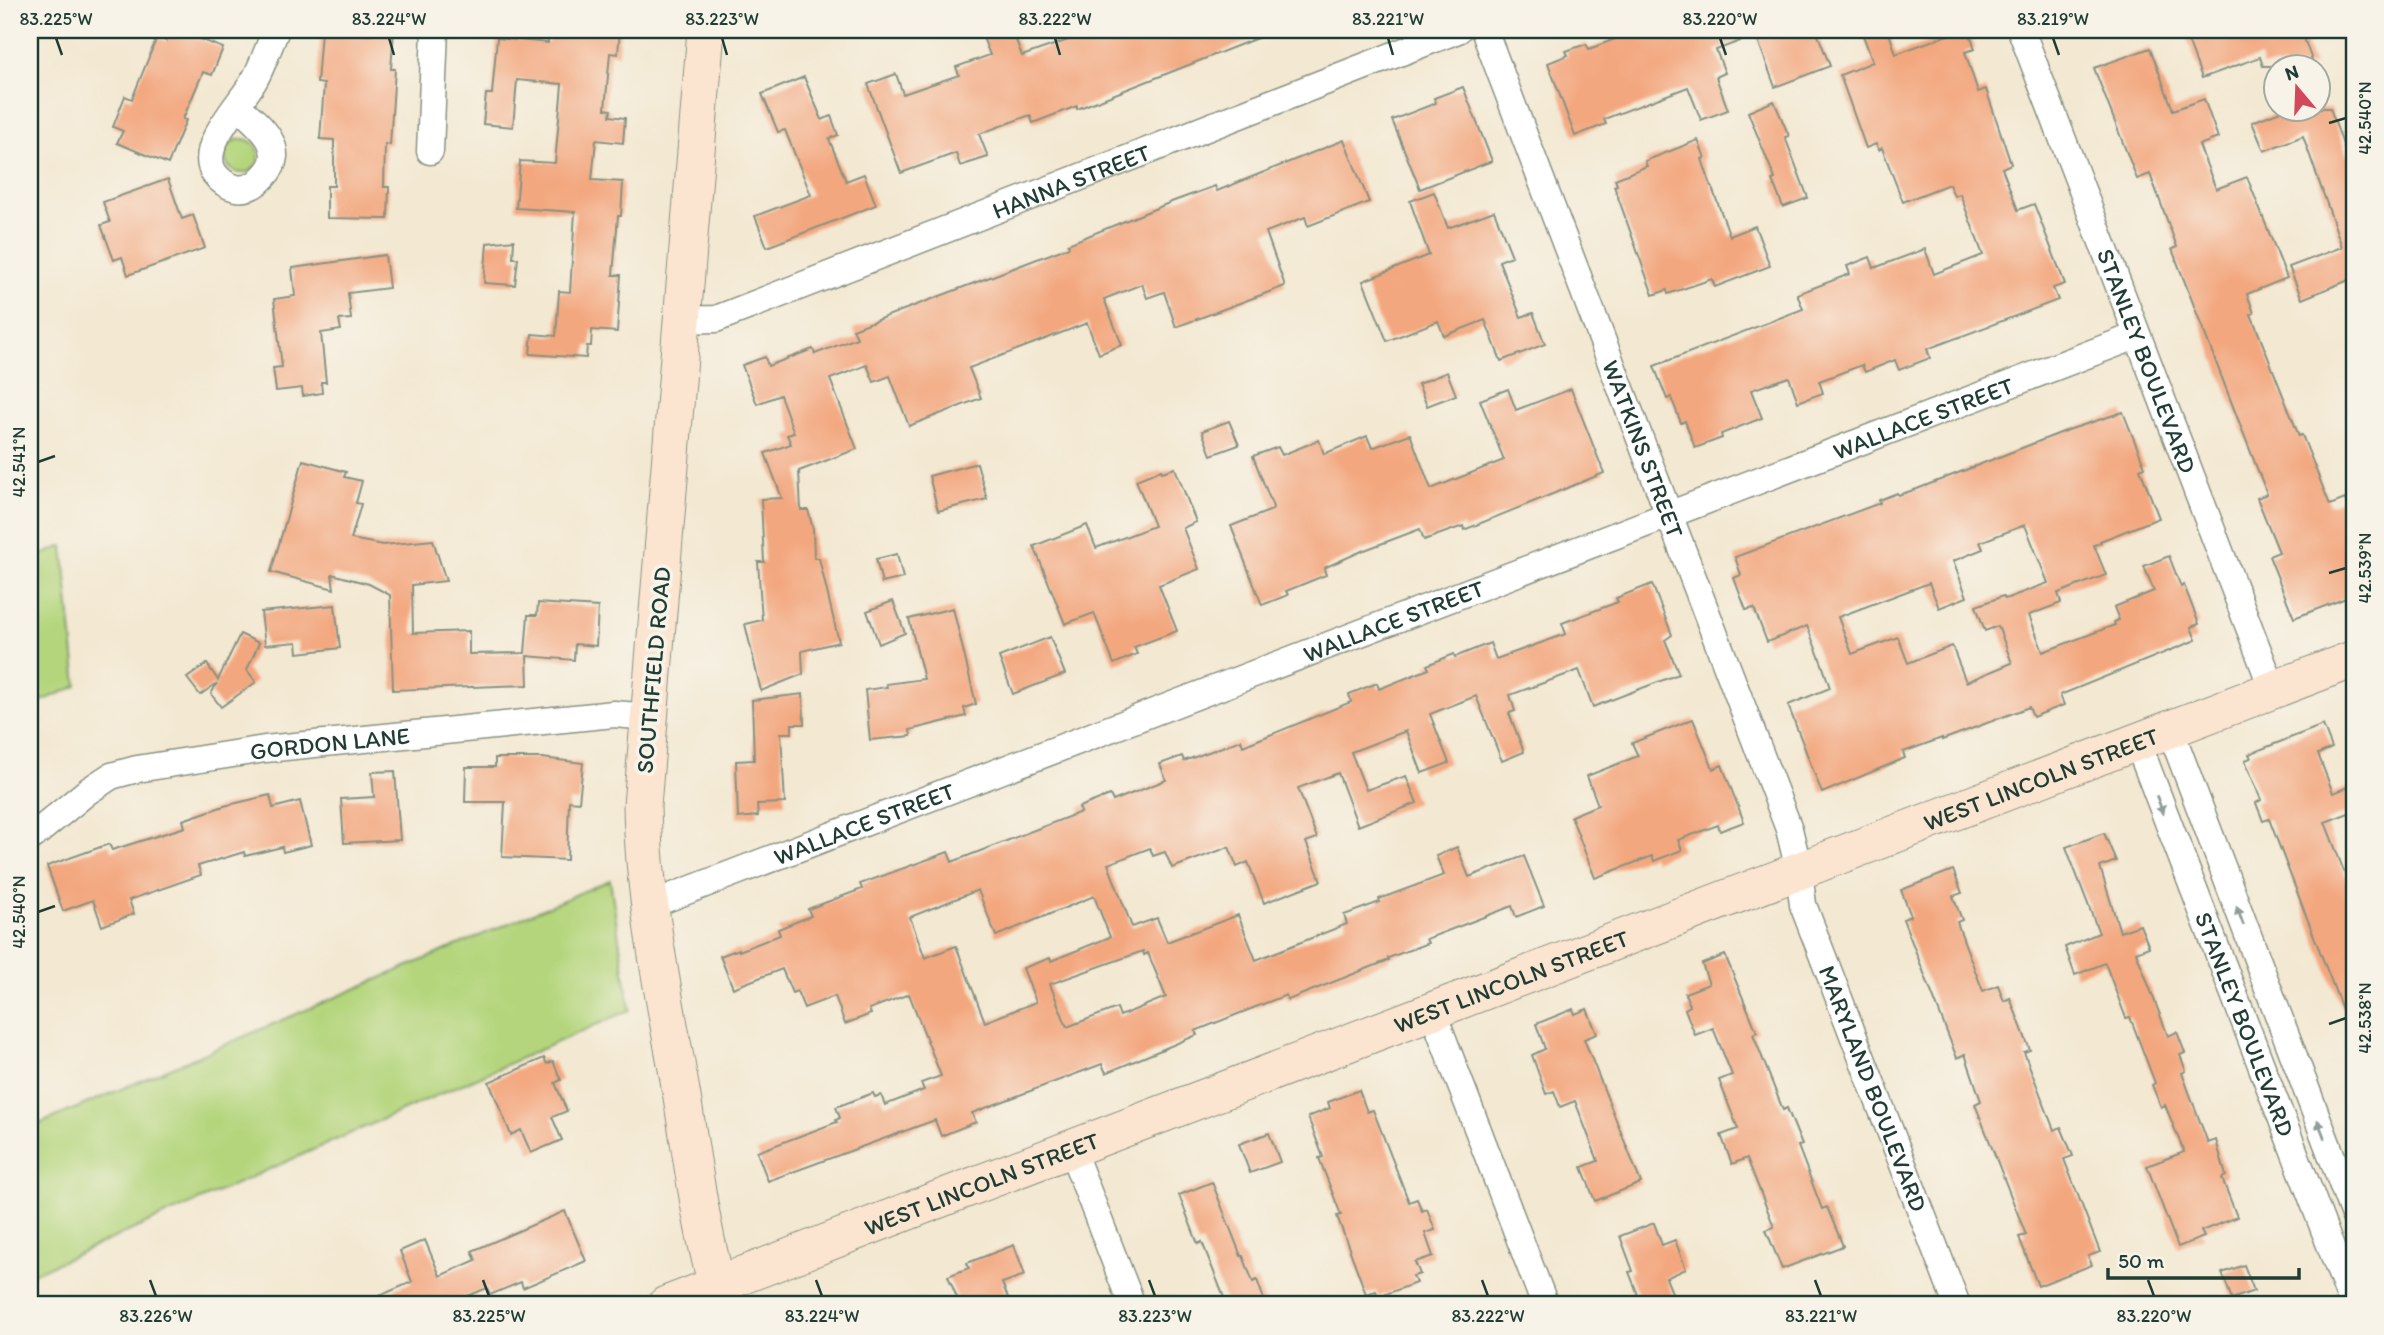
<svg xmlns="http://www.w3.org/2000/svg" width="2384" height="1335" font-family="Itim,sans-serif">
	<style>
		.green { fill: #b4d57c; stroke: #6a8958; stroke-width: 2 }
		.building { fill: #f3a77f; fill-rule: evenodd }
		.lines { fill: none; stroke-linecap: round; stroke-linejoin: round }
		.street-casing { stroke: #899282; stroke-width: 29 }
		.secondary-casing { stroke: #899282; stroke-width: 39 }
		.street { stroke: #fff; stroke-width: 26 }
		.secondary { stroke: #fce5d0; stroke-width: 37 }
		.oneway { fill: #8f9e9a }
		.ticks { fill: none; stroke: #1f3d34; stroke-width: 2.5 }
		.labels { text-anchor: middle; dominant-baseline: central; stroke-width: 7; stroke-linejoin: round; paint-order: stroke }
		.street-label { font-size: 24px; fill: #1f3d34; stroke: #f7f3e8 }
		.neatline { fill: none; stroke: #1f3d34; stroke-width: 2.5 }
		.ticks-label { font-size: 18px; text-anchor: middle; fill: #1f3d34 }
	</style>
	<rect width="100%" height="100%" fill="#f7f3e8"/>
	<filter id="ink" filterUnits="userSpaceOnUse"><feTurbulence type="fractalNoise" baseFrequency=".0143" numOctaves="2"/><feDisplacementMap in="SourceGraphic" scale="14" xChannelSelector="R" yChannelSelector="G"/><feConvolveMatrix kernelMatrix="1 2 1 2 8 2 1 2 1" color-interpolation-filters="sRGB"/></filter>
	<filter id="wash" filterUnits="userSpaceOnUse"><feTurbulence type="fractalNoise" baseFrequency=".00686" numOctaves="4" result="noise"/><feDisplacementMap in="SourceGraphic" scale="28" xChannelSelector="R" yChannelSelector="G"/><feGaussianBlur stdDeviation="1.57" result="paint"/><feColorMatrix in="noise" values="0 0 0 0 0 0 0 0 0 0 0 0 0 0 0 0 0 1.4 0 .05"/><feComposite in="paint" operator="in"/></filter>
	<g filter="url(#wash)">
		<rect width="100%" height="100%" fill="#f3e8d1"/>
		<!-- green -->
		<g class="green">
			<circle cx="242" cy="156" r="17"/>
			<polygon points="63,546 77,686 30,706 30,560"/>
			<polygon points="610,880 630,1010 30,1275 30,1128"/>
		</g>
		<g id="blocks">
			<!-- building -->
			<g class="building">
				<polygon points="171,30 177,30 223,48 212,75 203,72 183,119 186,120 168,164 117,143 123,131 113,127 125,96 132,99 157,37 166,41"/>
				<polygon points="371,30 394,30 391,69 395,69 390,145 385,144 384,187 389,187 388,219 327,218 327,186 334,186 334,140 320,139 324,84 317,83 321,31 371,35"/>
				<polygon points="549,30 620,30 618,54 610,53 605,109 611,110 610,116 625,118 623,143 596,140 592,180 623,182 621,216 618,216 613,275 621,275 617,332 592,330 591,346 587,346 586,358 530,354 532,334 556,336 559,291 570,292 575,212 516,208 520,161 555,163 562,84 517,80 513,127 483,124 486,94 492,94 497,38 548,43"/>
				<polygon points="980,30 1012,30 1022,56 1097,30 1275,31 1077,109 1077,106 1033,123 1030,115 979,134 988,157 960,166 956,153 901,173 868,84 896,74 903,94 959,75 956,67 990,55"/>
				<polygon points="1623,30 1816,30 1830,66 1775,87 1756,35 1716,50 1725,73 1716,77 1728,110 1701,120 1688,87 1604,119 1606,124 1575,136 1548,63 1568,55 1566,51 1586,44 1589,49 1626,35"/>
				<polygon points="1861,30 1888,30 1896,54 1961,30 1969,30 1975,49 1965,52 1978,92 1986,89 2011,164 2002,168 2018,210 2034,204 2065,284 2053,288 2058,300 1927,349 1930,358 1899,370 1895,360 1865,372 1862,365 1819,381 1823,393 1798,402 1789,377 1751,390 1762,418 1721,434 1722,438 1695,448 1685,421 1681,423 1671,397 1667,399 1654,366 1803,309 1797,294 1850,274 1847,266 1870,257 1874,268 1925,249 1934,274 1983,255 1960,194 1954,196 1949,184 1903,202 1882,148 1879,150 1876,144 1866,148 1840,75 1873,62"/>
				<polygon points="2184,30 2301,30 2314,66 2263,66 2260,57 2202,78"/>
				<polygon points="2150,48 2173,110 2204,99 2218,138 2199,145 2216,189 2247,177 2287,278 2247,294 2254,313 2251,314 2299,436 2302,435 2330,505 2345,499 2347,504 2354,501 2354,595 2294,618 2269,556 2279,552 2257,498 2267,494 2172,249 2177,247 2150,174 2137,179 2094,68"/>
				<polygon points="804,77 822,120 831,116 838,135 829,139 846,181 864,174 876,205 767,247 755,216 811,195 785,130 778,132 762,94"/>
				<polygon points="1463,87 1492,161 1420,189 1392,120 1436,103 1434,98"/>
				<polygon points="1774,101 1789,136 1785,137 1808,198 1783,207 1772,180 1775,179 1748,112"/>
				<polygon points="2288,108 2330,108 2347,156 2354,154 2354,278 2302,299 2289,267 2342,247 2303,136 2264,151 2252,122"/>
				<polygon points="1344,140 1369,202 1308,226 1305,217 1266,232 1285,286 1176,327 1164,292 1147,298 1142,284 1104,299 1122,345 1099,354 1087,323 969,368 981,398 909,426 890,376 874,382 867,365 830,379 857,449 799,471 801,510 808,510 813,529 814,558 819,558 839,642 802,651 803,674 761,691 745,624 762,620 758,562 764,562 761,499 782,498 765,453 791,444 787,435 794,433 780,395 757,404 742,365 765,357 768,366 813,349 815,354 857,338 853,329 1069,247 1068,244 1174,201 1215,186 1217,191"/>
				<polygon points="1698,140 1705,158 1702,159 1708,177 1730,236 1755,226 1770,266 1715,287 1712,279 1668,294 1667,290 1653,295 1614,186 1617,185 1615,179 1647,166 1645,161"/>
				<polygon points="168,179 182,219 193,215 205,248 128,275 122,257 114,260 101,225 110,222 103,202"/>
				<polygon points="1434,192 1448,228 1494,211 1512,256 1499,261 1521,317 1533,313 1545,344 1501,361 1485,320 1444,336 1438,321 1387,341 1363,281 1429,255 1410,201"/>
				<polygon points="514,240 513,258 518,258 515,285 484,283 487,243"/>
				<polygon points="385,255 389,288 348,293 351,319 339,320 341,330 321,333 326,382 321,382 322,393 303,396 302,388 276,391 273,368 282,367 274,299 295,296 292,268"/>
				<polygon points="1447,372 1456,395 1427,406 1418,384"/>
				<polygon points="1508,389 1516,410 1571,389 1604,473 1464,530 1463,526 1424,540 1420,529 1362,551 1326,567 1324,569 1326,575 1286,591 1288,595 1262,605 1231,526 1272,510 1273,507 1253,456 1278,447 1282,455 1319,440 1324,454 1367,436 1372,448 1410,434 1431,489 1504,460 1480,400"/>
				<path d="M2123 412 2145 467 2140 469 2159 518 2100 541 2101 543 2094 545 2106 575 2058 593 2061 603 2029 615 2043 652 2115 625 2114 622 2119 620 2114 607 2154 591 2144 566 2169 556 2181 587 2184 585 2199 624 2191 627 2196 640 2060 695 2064 705 2033 717 2029 707 1942 740V738L1903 752 1905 758 1822 793 1788 705 1830 688 1822 664 1807 626 1767 642 1754 608 1746 610 1734 578 1741 575 1735 557 1880 503 1879 500 1897 493 1898 495 1917 489 2068 430ZM2025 525 2048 583 2005 599 2003 596 1976 606 1985 631 1998 626 2012 663 1966 682 1952 646 1908 663 1898 637 1852 654 1838 617 1929 583 1939 608 1967 597 1953 561 1983 549 1980 542Z"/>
				<polygon points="1229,421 1239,445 1211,455 1202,431"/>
				<polygon points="303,460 346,472 344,477 362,481 356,503 361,504 351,539 383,545 433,540 446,581 412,585 413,633 469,631 469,654 525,653 528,615 537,615 538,603 598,607 596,646 575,644 574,660 527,656 528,685 393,690 390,595 369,584 332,574 334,589 271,572"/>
				<polygon points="977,463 987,499 938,511 929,476"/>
				<polygon points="1175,468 1196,522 1183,528 1199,569 1159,585 1177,631 1134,647 1137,654 1114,664 1094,613 1065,624 1034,546 1087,525 1096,548 1154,526 1136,480 1161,470 1162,472"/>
				<polygon points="897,554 903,578 882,583 876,559"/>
				<path d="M1652 584 1672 635 1665 640 1679 674 1593 707 1579 670 1510 695 1515 711 1509 713 1524 752 1502 761 1476 696 1430 714 1449 763 1422 773 1406 731 1351 752 1366 790 1406 776 1417 803 1358 826 1338 773 1298 788 1317 838 1306 842 1321 881 1264 903 1248 862 1237 867 1229 847 1172 868 1165 852 1153 856 1150 848 1108 864 1132 927 1157 918 1167 942 1238 915 1256 960 1347 924 1344 915 1380 902 1379 899 1444 875 1436 856 1457 847 1469 877 1524 856 1544 906 1516 917 1512 906 1481 918 1426 939 1428 943 1388 958 1389 960 1288 1000 1286 995 1195 1031 1197 1035 1106 1073 1102 1064 972 1113 976 1122 941 1136 935 1120 768 1181 757 1152 837 1122 836 1120 840 1118 836 1107 873 1093 875 1097 881 1095 885 1105 924 1090 921 1083 941 1076 909 994 869 1009 871 1014 845 1024 835 996 804 1008 797 991 792 993 782 969 733 988 720 956 739 949V951L780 935 778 929 811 916 808 909 862 889 860 884 948 852 952 862 1081 812 1079 807 1110 795 1113 801 1166 780 1160 764 1182 756 1184 761 1241 740 1243 746 1351 702 1349 694 1377 683 1379 689 1429 669 1427 665 1454 654 1455 657 1490 643 1496 659 1566 634 1562 623 1618 602 1616 598ZM978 890 996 936 1094 896 1110 937 1051 961 1050 958 1023 968 1036 1002 985 1022 956 946 925 958 910 917ZM1143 951 1144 955 1148 953 1166 997 1120 1016 1117 1008 1067 1027 1050 984Z"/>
				<polygon points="893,601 905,633 879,644 867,611"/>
				<polygon points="335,605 340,648 298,653 297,642 265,645 261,612"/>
				<polygon points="953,608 976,704 964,708 966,716 910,730 911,736 870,740 865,690 887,687 886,684 924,679 909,619"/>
				<polygon points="240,634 259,643 247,670 256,682 221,707 211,694 217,683 200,695 187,678 207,664 218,680"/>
				<polygon points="1050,637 1065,674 1013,694 999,657"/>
				<polygon points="803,694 804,724 792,724 792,733 781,733 785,803 757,804 758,816 738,818 736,761 754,760 752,700"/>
				<polygon points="1693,719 1713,769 1722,765 1744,822 1720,831 1718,825 1678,840 1682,850 1654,861 1652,856 1595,878 1571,816 1598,805 1587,776 1638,756 1632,743"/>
				<polygon points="2323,725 2332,748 2318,754 2333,793 2354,785 2354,811 2325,822 2347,879 2354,876 2354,1035 2352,1035 2269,819 2263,821 2256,803 2261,800 2245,760 2251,758 2249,754"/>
				<polygon points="495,758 542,758 583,763 579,802 569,801 567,860 502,857 505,802 465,802 466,767 495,767"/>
				<polygon points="395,771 400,840 344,843 341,799 374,797 372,772"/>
				<polygon points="270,795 273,808 300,801 311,845 283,852 282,847 245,856 244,852 198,866 201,875 129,900 134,914 102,926 93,900 63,911 47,866 109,844 112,850 185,827 183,820 224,806"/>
				<polygon points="2104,833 2116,861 2100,867 2120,932 2140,925 2149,947 2136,952 2168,1036 2177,1032 2185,1053 2180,1055 2186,1071 2182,1073 2208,1143 2216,1140 2226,1176 2222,1178 2237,1217 2201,1231 2204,1237 2178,1247 2147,1166 2184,1152 2165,1105 2161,1107 2152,1085 2155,1083 2130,1017 2126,1018 2105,963 2075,975 2065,947 2099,933 2066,847"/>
				<polygon points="1953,870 1962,893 1953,896 1962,920 1957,922 1966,947 1983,991 1998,985 2004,1001 2010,998 2030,1050 2024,1052 2054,1130 2061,1127 2073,1156 2064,1159 2100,1252 2088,1256 2092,1265 2038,1286 2019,1237 2026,1235 1975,1104 1981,1101 1965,1054 1957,1058 1903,919 1911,916 1901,890"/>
				<polygon points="1725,955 1757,1032 1753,1034 1783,1110 1787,1108 1802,1145 1798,1146 1822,1209 1827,1207 1843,1246 1782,1269 1766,1230 1774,1227 1747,1158 1732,1164 1721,1135 1738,1129 1719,1080 1732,1075 1713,1028 1695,1035 1685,1009 1690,1006 1685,993 1709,984 1702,964"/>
				<polygon points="1573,1009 1575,1014 1587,1009 1597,1034 1584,1039 1641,1183 1595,1201 1582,1167 1598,1161 1575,1101 1560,1107 1554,1091 1546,1094 1532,1055 1545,1049 1536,1024"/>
				<polygon points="544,1058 547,1064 553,1061 561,1080 555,1083 567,1111 552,1117 562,1140 531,1153 521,1130 511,1135 489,1082"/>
				<polygon points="1359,1090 1367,1112 1373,1110 1409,1202 1417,1199 1422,1211 1427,1209 1435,1230 1425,1233 1433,1256 1415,1262 1420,1274 1413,1276 1416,1283 1378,1297 1376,1291 1366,1294 1337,1216 1341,1215 1319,1158 1323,1157 1308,1117 1330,1108 1328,1102"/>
				<polygon points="1269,1133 1280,1162 1250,1173 1239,1144"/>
				<polygon points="1212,1182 1241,1256 1243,1256 1253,1282 1257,1280 1266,1305 1227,1305 1202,1242 1198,1244 1179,1195"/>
				<polygon points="565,1211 586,1261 523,1288 521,1282 490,1295 487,1288 446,1305 358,1305 412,1282 400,1251 425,1240 440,1276 476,1260 472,1251"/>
				<polygon points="1654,1223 1662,1245 1675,1240 1686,1269 1666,1278 1677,1305 1642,1305 1629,1272 1633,1271 1620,1236"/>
				<polygon points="1014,1245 1025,1275 1002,1283 1011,1305 960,1305 948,1276 969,1268 967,1263"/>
				<polygon points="2244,1265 2254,1291 2232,1299 2222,1273"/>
			</g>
		</g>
	</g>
	<g filter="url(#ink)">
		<use href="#blocks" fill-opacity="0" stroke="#899282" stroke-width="2"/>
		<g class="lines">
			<!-- street casing -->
			<g class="street-casing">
				<g id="street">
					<path id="s1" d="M1484 30 1789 829 1799 870 1803 905 1957 1305"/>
					<path id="s2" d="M2021 30 2273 690"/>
					<path d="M238 107C257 123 291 149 264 176 256 185 248 190 236 188 227 186 220 181 214 173 197 146 241 104 255 79 263 64 269 46 276 30"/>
					<polyline points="430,151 435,30"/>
					<path id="s3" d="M682 320 716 319 1458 30"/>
					<polyline points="2170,729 2354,1215"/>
					<path id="s4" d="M2137 741 2353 1305"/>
					<path id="s5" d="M33 836 88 791 111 776 137 769 265 749 614 714 650 717"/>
					<path id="s6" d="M650 905 2136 336"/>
					<polyline points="1432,1010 1545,1305"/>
					<polyline points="1071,1148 1132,1305"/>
				</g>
			</g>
			<!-- secondary casing -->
			<g class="secondary-casing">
				<g id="secondary">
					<path d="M706 30 642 806C644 902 664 996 681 1091 693 1162 701 1236 723 1305"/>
					<path id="s7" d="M666 1305 955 1193 2354 659"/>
				</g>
			</g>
			<!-- street -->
			<use href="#street" class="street"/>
			<!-- secondary -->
			<use href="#secondary" class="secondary"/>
		</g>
		<!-- one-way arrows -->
		<defs><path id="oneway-solid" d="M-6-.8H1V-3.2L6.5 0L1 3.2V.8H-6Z" transform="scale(1.75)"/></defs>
		<g class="oneway">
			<use href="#oneway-solid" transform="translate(2160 805) rotate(69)"/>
			<use href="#oneway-solid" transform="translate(2240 916) rotate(-111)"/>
			<use href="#oneway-solid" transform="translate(2321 1129) rotate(-111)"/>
		</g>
	</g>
	<!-- ticks -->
	<path class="ticks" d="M56 38 62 55M389 38 394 55M722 38 727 55M1055 38 1060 55M1388 38 1393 55M1720 38 1726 55M2053 38 2059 55M2329 123 2346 118M38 462 55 456M2329 573 2346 568M38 912 55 906M2329 1024 2346 1018M150 1280 156 1296M483 1280 489 1296M816 1280 822 1296M1149 1280 1155 1296M1482 1280 1488 1296M1815 1280 1821 1296M2148 1280 2154 1296"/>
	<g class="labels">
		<!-- street labels -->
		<g class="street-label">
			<text stroke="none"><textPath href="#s3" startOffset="415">HANNA STREET</textPath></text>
			<text stroke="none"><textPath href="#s2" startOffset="354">STANLEY BOULEVARD</textPath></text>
			<text stroke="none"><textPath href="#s6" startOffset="1363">WALLACE STREET</textPath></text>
			<text stroke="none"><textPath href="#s1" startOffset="448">WATKINS STREET</textPath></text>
			<text stroke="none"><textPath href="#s6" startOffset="796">WALLACE STREET</textPath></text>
			<text transform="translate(653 670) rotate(-85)">SOUTHFIELD ROAD</text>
			<text stroke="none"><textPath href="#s5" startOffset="320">GORDON LANE</textPath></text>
			<text stroke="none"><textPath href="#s7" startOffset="1472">WEST LINCOLN STREET</textPath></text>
			<text stroke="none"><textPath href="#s6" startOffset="229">WALLACE STREET</textPath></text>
			<text stroke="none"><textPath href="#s7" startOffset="905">WEST LINCOLN STREET</textPath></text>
			<text stroke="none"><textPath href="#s4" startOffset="303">STANLEY BOULEVARD</textPath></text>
			<text stroke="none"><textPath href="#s1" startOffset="1129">MARYLAND BOULEVARD</textPath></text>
			<text stroke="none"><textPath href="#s7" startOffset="338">WEST LINCOLN STREET</textPath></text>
		</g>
	</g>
	<!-- margin -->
	<rect width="2384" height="1335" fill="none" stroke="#f7f3e8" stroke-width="77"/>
	<!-- north arrow -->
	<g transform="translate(2297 88) rotate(341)"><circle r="33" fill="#f7f3e8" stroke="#a1aaa0" stroke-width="2"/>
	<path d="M0-5L12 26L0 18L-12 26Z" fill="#d1495b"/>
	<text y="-10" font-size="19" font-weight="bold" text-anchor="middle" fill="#1f3d34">N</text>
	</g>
	<!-- scale -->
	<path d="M2108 1268v10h191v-10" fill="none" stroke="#1f3d34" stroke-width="3.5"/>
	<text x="2118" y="1268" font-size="21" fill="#1f3d34" stroke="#f7f3e8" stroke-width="5" paint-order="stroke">50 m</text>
	<rect x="38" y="38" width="2308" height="1258" class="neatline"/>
	<g class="ticks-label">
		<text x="56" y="25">83.225°W</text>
		<text x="389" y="25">83.224°W</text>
		<text x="722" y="25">83.223°W</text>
		<text x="1055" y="25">83.222°W</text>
		<text x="1388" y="25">83.221°W</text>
		<text x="1720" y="25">83.220°W</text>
		<text x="2053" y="25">83.219°W</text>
		<text transform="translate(2365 118) rotate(-90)" y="6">42.540°N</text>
		<text transform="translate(19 462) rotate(-90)" y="6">42.541°N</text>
		<text transform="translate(2365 568) rotate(-90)" y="6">42.539°N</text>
		<text transform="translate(19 912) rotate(-90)" y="6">42.540°N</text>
		<text transform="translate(2365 1018) rotate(-90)" y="6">42.538°N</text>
		<text x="156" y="1322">83.226°W</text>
		<text x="489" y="1322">83.225°W</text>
		<text x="822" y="1322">83.224°W</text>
		<text x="1155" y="1322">83.223°W</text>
		<text x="1488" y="1322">83.222°W</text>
		<text x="1821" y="1322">83.221°W</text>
		<text x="2154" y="1322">83.220°W</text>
	</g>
</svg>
